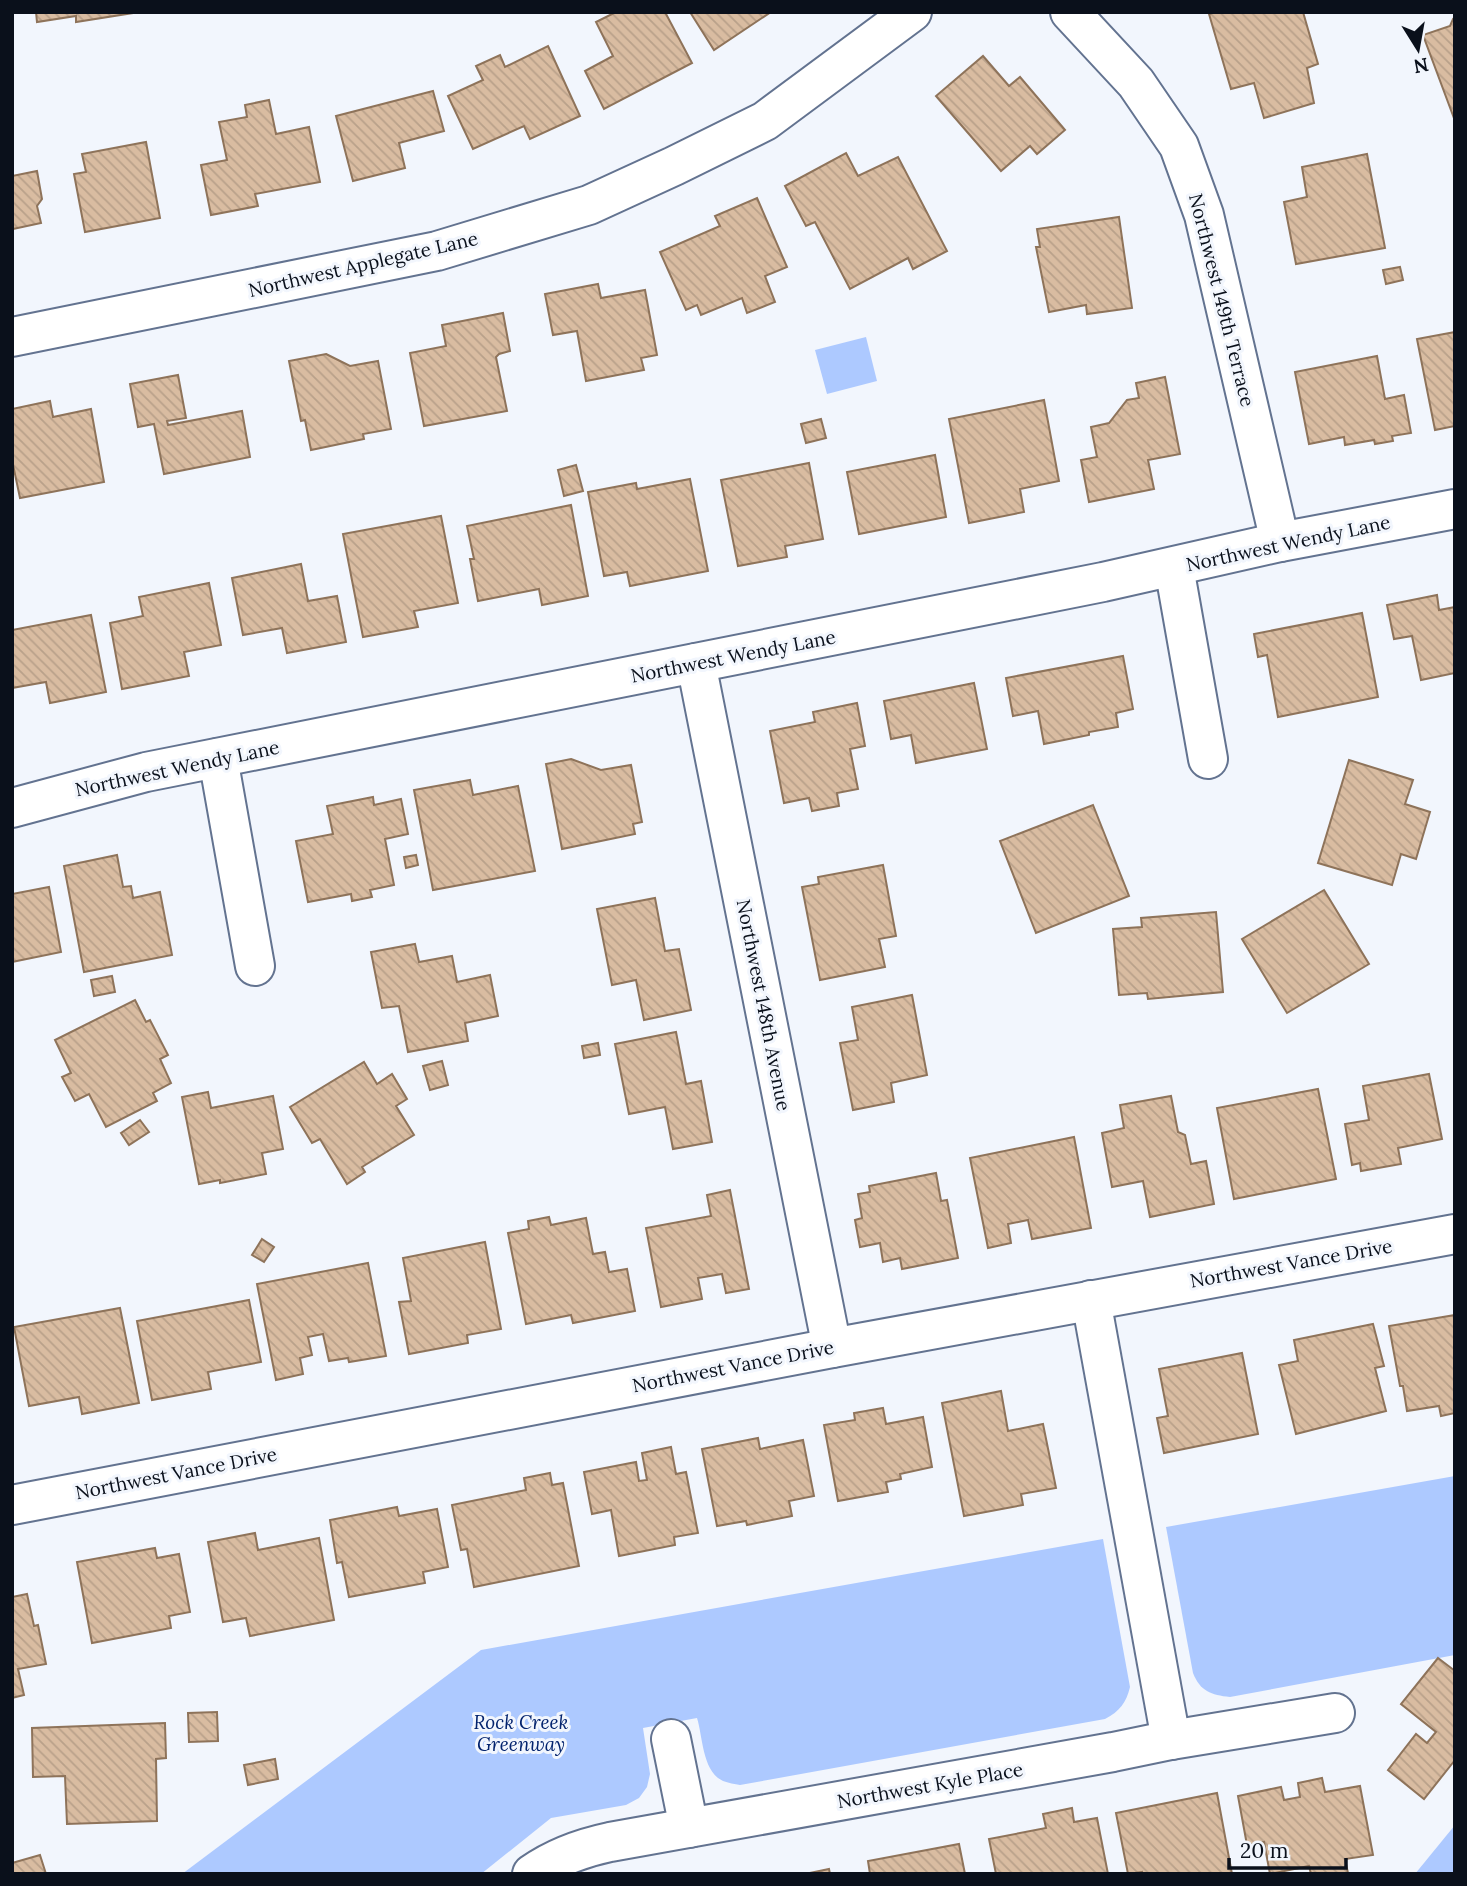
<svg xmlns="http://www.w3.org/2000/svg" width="1467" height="1886" font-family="Lora,serif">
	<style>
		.green { fill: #adc9ff }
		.building { fill: url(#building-back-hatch); stroke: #8e735a; stroke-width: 2 }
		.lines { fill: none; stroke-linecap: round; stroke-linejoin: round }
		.minor-casing { stroke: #637390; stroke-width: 42 }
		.minor { stroke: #fff; stroke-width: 38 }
		.labels { text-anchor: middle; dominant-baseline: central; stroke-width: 6; stroke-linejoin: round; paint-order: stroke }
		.street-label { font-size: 19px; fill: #0a101b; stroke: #f2f6fd }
		.park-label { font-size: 19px; font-style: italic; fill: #03236e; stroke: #f2f6fd }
	</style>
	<defs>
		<pattern id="building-back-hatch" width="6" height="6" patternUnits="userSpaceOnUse" patternTransform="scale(1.75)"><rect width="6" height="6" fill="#d9bca1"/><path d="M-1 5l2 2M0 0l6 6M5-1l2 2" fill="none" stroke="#b9a18a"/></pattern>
	</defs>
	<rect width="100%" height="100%" fill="#f2f6fd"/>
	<!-- green -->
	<g class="green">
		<polygon points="866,337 877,381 827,394 815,350"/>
		<path d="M1455 1476V1655L1230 1697C1211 1695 1200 1691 1193 1673L1166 1527Z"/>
		<path d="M1103 1539 1130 1687C1126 1703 1120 1711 1105 1719L740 1785C735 1784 728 1783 723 1781 702 1771 703 1737 697 1718L643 1728 650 1774 647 1787 639 1798 626 1805 551 1818 481 1874H182L481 1650Z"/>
		<polygon points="1455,1825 1455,1874 1415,1874"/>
	</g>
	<!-- building -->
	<g class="building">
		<polygon points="36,12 132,12 133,13 76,22 76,16 37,22"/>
		<polygon points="616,12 665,12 692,63 604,109 585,71 613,56 596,22"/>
		<polygon points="690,12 771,12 714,50"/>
		<polygon points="1216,12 1303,12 1318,64 1307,68 1314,103 1264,118 1254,83 1231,89 1209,14"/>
		<polygon points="1453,19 1455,20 1455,121 1423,35 1450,26"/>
		<polygon points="548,46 580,116 530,139 524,126 473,149 448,96 483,80 476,66 500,55 505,67"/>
		<polygon points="983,56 1009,86 1020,77 1065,130 1037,154 1030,146 1001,171 936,96"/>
		<polygon points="433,91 444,131 399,143 405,168 353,181 336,116"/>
		<polygon points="269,100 276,134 309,127 320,182 255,194 258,206 211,215 201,165 227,160 219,122 247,117 245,105"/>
		<polygon points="146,142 160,218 85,232 74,174 86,172 82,154"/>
		<polygon points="846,153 858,176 898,157 947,251 913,269 908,258 850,289 815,222 806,226 785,186"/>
		<polygon points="1367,154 1385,248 1296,264 1284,202 1307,197 1302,167"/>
		<polygon points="37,171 42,199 37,206 41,223 13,229 12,176"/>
		<polygon points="757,198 787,267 765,276 775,302 747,313 742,298 701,315 697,305 686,310 660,252 720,226 715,216"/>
		<polygon points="1119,217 1132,308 1087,314 1086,305 1049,312 1036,247 1040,247 1037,229"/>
		<polygon points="1400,267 1403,280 1386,284 1383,270"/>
		<polygon points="598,284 601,298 645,290 657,355 641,358 644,370 586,381 577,331 553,335 545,294"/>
		<polygon points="503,313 510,351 499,354 496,357 507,411 424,426 410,353 446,346 442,325"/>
		<polygon points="1455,332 1455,426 1435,430 1417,339"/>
		<polygon points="326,354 350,366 378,361 391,429 363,434 364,439 311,450 305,420 301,421 289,361"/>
		<polygon points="1377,356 1385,399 1404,395 1411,433 1392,436 1393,441 1375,444 1374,440 1345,445 1344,437 1309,444 1295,372"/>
		<polygon points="178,375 186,418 167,421 168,425 242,411 250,457 164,474 154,424 138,427 130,384"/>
		<polygon points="1165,377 1180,454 1148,460 1154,489 1089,502 1081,460 1097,457 1091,427 1109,423 1127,400 1139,398 1136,383"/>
		<polygon points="1044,400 1059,481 1020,489 1024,512 969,523 949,419"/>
		<polygon points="50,401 53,417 91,409 104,482 20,498 12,460 12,409"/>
		<polygon points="821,419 826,438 806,443 801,424"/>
		<polygon points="935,455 946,517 859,534 847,472"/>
		<polygon points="809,463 823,539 785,546 787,557 738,566 721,480"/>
		<polygon points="576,465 583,491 564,496 558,470"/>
		<polygon points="690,479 708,571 630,586 627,572 604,576 588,492 636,483 637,489"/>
		<polygon points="571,505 588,596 542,605 539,589 478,601 470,559 474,559 467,526"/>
		<polygon points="441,516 458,603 414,611 418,627 363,637 343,534"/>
		<polygon points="301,564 308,601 337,596 346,642 287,653 282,628 243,635 232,578"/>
		<polygon points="209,583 221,645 184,652 189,676 122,689 110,623 143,616 139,597"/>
		<polygon points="1437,595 1439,610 1455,607 1455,673 1421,680 1412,636 1394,639 1387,605"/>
		<polygon points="1362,613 1378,697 1278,717 1267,655 1258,657 1254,634"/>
		<polygon points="91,615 106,692 50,703 46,682 12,688 12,630"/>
		<polygon points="1123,656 1133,709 1116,713 1118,727 1089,732 1089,735 1044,744 1038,711 1013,716 1006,678"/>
		<polygon points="974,683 987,749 916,763 911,735 891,739 884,701"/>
		<polygon points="857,703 865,746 850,749 858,789 837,793 839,806 812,811 809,798 784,803 770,731 815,722 813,712"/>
		<polygon points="571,759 601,770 631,765 642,822 633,824 635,834 562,849 546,764"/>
		<polygon points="1349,760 1413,780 1405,804 1430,812 1416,859 1401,854 1392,885 1318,863"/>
		<polygon points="470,780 473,795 518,786 535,871 433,890 414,790"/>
		<polygon points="373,797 374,805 401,799 408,834 385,839 394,885 370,890 372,897 352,901 351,894 308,902 296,841 333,834 327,806"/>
		<polygon points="1093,805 1129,896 1036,933 1000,841"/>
		<polygon points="117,855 123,887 131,886 133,898 160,892 172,955 84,972 64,866"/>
		<polygon points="416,855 418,865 406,868 404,857"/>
		<polygon points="883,865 896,936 879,939 885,967 820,980 802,887 819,884 818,877"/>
		<polygon points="49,887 61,952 12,962 12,894"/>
		<polygon points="1324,890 1369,964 1287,1013 1242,939"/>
		<polygon points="655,898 665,951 679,949 691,1010 644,1020 636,980 612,985 597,909"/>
		<polygon points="1216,912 1223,992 1148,999 1147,993 1119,995 1113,929 1142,927 1141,918"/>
		<polygon points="415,944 419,962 452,956 457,982 490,975 498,1016 465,1023 468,1041 408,1052 399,1006 382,1008 371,952"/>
		<polygon points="112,976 115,992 94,996 91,980"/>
		<polygon points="912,995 927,1075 891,1083 894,1102 853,1110 840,1043 858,1040 852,1007"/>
		<polygon points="135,1000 146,1022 150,1020 168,1055 160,1059 171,1083 153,1093 157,1101 106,1127 89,1094 75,1101 62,1077 71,1073 55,1040"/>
		<polygon points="676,1032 686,1084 701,1081 712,1142 673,1149 665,1107 629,1114 615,1044"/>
		<polygon points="598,1043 600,1055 584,1058 582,1046"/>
		<polygon points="442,1061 448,1085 430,1090 423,1066"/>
		<polygon points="364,1062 377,1084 392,1074 407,1099 396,1106 414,1135 362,1167 365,1172 347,1184 320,1139 312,1143 290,1107"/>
		<polygon points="1429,1074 1442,1139 1398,1148 1401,1164 1361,1171 1360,1163 1352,1165 1345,1124 1369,1120 1363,1086"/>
		<polygon points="1318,1089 1336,1179 1234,1199 1217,1108"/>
		<polygon points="208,1092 211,1108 273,1096 283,1149 262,1153 266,1174 220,1183 220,1180 199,1184 182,1097"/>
		<polygon points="1171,1096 1178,1132 1185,1135 1191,1164 1206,1161 1214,1204 1150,1217 1143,1181 1112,1187 1102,1133 1124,1128 1120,1105"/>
		<polygon points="140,1120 149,1132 129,1145 121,1133"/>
		<polygon points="1074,1137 1091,1228 1032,1239 1028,1220 1008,1224 1011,1243 988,1248 970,1158"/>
		<polygon points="936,1173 941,1201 947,1200 958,1258 902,1269 900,1258 883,1262 880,1243 860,1247 855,1220 862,1218 858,1194 870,1192 869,1186"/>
		<polygon points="730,1190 749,1289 726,1293 722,1274 698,1278 702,1299 661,1307 646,1228 711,1216 707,1195"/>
		<polygon points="549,1217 551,1225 586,1218 593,1254 605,1252 609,1272 627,1269 635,1311 573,1323 571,1315 526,1324 508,1233 529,1229 528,1221"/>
		<polygon points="262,1239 274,1247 264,1262 252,1255"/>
		<polygon points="485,1242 501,1329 467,1335 468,1343 409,1354 399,1302 411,1301 403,1258"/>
		<polygon points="368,1263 386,1356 349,1362 348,1358 329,1361 323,1334 308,1337 312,1355 300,1358 303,1374 276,1380 257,1284"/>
		<polygon points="249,1300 261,1362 208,1372 211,1389 152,1400 137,1321"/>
		<polygon points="120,1308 139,1403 82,1414 79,1397 29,1406 14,1327"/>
		<polygon points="1455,1315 1455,1413 1441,1416 1439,1406 1407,1411 1403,1386 1400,1386 1389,1326"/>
		<polygon points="1373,1324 1384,1366 1375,1368 1386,1411 1296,1434 1279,1365 1298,1361 1294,1340"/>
		<polygon points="1242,1353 1258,1434 1164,1453 1157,1418 1168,1416 1159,1369"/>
		<polygon points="1001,1391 1008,1431 1043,1424 1056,1488 1021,1494 1023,1505 964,1516 942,1403"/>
		<polygon points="883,1408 886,1424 923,1417 932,1467 900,1474 901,1479 886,1482 888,1492 838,1501 824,1425 855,1420 854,1413"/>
		<polygon points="758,1438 760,1449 803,1440 814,1496 789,1501 792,1516 747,1525 746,1521 717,1526 702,1449"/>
		<polygon points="671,1447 676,1474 686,1472 698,1533 674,1537 675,1545 619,1556 611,1510 592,1514 584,1472 636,1462 639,1481 647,1480 642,1453"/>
		<polygon points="550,1473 552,1485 563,1483 579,1566 474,1587 467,1549 461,1550 452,1505 526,1490 524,1478"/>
		<polygon points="397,1507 399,1516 437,1509 448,1567 423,1572 425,1583 349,1597 342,1562 337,1563 330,1520"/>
		<polygon points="255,1533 258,1550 319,1538 334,1620 250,1636 246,1618 223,1622 208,1542"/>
		<polygon points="155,1548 157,1558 179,1554 190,1612 169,1616 171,1628 92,1643 77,1562"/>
		<polygon points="27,1594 34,1626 38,1625 46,1664 18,1669 24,1695 12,1698 12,1597"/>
		<polygon points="1438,1658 1455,1671 1455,1760 1424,1799 1388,1770 1416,1734 1427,1743 1436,1732 1401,1704"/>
		<polygon points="217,1712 218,1741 189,1742 188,1713"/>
		<polygon points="165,1723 166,1758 156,1759 157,1821 67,1824 65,1776 33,1777 32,1728"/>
		<polygon points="275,1759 278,1779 248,1785 244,1765"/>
		<polygon points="1322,1778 1325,1792 1360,1786 1373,1855 1345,1859 1348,1873 1345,1874 1311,1874 1309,1866 1270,1874 1264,1842 1247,1845 1238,1796 1281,1787 1284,1800 1300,1797 1298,1783"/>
		<polygon points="1217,1793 1232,1874 1142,1874 1142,1872 1128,1874 1116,1813"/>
		<polygon points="1072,1808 1074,1822 1097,1818 1108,1874 996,1874 989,1839 1046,1828 1043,1814"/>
		<polygon points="959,1844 965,1874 870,1874 868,1861"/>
		<polygon points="40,1855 46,1874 12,1874 12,1863"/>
		<polygon points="829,1869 830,1874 805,1874"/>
	</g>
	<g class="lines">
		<!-- minor casing -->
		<g class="minor-casing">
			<g id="minor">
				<polyline points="1070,12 1136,83 1179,146 1204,215 1280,542"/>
				<polyline points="12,337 437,251 589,205 674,166 765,121 912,12"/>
				<polyline points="1174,567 1208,759"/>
				<polyline points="696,663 832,1348"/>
				<polyline points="218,758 255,966"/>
				<polyline points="12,808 146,772 1103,582 1280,542 1455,509"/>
				<polyline points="1091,1300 1171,1740"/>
				<polyline points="12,1505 832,1348 1455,1234"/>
				<polyline points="671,1739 689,1828"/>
				<path d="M532 1874C556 1857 582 1848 610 1842L1113 1752 1171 1740 1335 1713"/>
			</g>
		</g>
		<!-- minor -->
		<use href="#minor" class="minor"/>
	</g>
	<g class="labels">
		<!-- street labels -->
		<g class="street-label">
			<text transform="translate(363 264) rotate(-13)">Northwest Applegate Lane</text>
			<text transform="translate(1222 300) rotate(76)">Northwest 149th Terrace</text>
			<text transform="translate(1288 543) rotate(-12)">Northwest Wendy Lane</text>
			<text transform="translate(733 656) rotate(-11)">Northwest Wendy Lane</text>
			<text transform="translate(177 768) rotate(-12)">Northwest Wendy Lane</text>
			<text transform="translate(764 1005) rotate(79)">Northwest 148th Avenue</text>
			<text transform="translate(1291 1263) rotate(-10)">Northwest Vance Drive</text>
			<text transform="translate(733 1366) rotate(-11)">Northwest Vance Drive</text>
			<text transform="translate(176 1473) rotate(-11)">Northwest Vance Drive</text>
			<text transform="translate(930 1785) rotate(-10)">Northwest Kyle Place</text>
		</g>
		<!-- park labels -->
		<g class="park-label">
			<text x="521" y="1722">Rock Creek<tspan x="521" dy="22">Greenway</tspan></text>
		</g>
	</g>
	<!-- border -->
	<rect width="1467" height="1886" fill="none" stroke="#0a101b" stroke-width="28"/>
	<!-- north arrow -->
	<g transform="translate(1418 49) rotate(169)" stroke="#f2f6fd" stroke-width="5" paint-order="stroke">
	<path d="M0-5L12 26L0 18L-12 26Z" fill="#0a101b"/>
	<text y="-10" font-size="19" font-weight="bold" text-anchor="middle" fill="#0a101b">N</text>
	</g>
	<!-- scale -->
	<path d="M1229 1858v10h117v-10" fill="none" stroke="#0a101b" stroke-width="3.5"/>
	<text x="1240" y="1858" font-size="21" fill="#0a101b" stroke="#f2f6fd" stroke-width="5" paint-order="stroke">20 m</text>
</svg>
